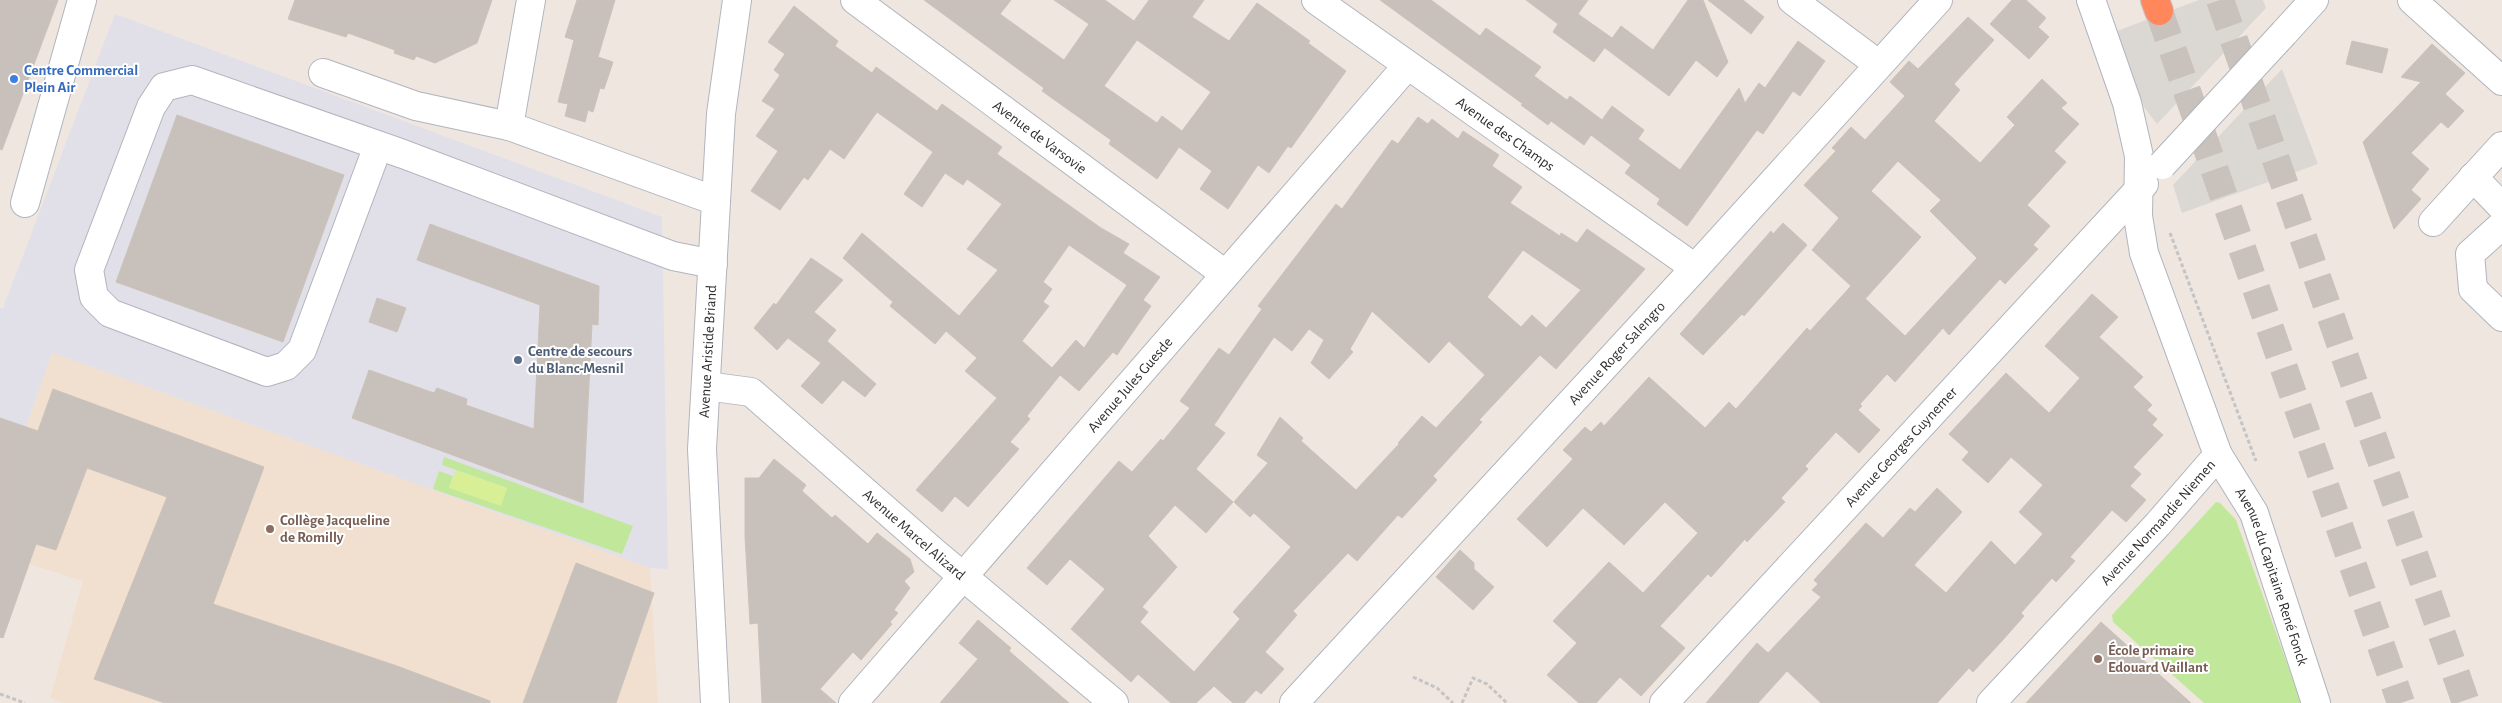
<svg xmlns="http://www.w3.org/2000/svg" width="2502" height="703" font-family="'Alegreya Sans',sans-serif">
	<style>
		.industrial { fill: #e1e0e8 }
		.education { fill: #f1e0cf }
		.green { fill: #c1e89a }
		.pitch { fill: #d8ef96 }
		.plaza { fill: #dbd7d3 }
		.building { fill: #c8c1bb; stroke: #cbc2b9; fill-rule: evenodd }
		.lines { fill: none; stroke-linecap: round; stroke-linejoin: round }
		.highway-tunnel { stroke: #c8c1bc; stroke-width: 28; stroke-dasharray: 28 14; stroke-linecap: butt }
		.minor-casing { stroke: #b0b5be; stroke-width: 30 }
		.highway-casing { stroke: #c4c4c4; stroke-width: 30 }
		.path { stroke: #c4c4c4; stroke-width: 3; stroke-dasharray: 4 2.5; stroke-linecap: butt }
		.minor { stroke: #fff; stroke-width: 28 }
		.highway { stroke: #ff875b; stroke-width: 28 }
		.minor-bridge-casing { stroke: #b0b5be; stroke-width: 30; stroke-linecap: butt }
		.minor-bridge { stroke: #fff; stroke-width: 28 }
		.shop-dot { fill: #3f7fe0; stroke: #fff; stroke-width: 2 }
		.service-dot { fill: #5c6f8a; stroke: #fff; stroke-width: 2 }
		.education-dot { fill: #8d6e63; stroke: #fff; stroke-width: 2 }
		.labels { text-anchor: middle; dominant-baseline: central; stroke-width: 4; stroke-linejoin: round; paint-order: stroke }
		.shop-label { font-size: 15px; font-weight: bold; fill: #366cbe; stroke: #fff; text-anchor: start }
		.street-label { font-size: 15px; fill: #2e2e2e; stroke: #fff }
		.service-label { font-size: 15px; font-weight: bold; fill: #4e5e75; stroke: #fff; text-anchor: start }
		.education-label { font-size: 15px; font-weight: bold; fill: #785e54; stroke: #fff; text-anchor: start }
	</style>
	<rect width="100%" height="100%" fill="#efe6e0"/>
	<!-- industrial -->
	<polygon class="industrial" points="115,14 662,217 668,569 650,568 52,353 0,503 0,308 3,308"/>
	<!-- education -->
	<polygon class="education" points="52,353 650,568 658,703 63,703 50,698 83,581 0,555 0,503"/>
	<!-- green -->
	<g class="green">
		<polygon points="444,457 633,526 622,554 433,489 439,471 453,476 449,488 507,488 442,465"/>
		<polygon points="2216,502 2220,503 2236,520 2301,703 2204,703 2113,622 2112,615"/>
	</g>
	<!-- pitch -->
	<polygon class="pitch" points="456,470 507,488 501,506 449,488"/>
	<!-- plaza -->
	<g class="plaza">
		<polygon points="2199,0 2263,0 2266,8 2157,124 2144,107 2117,31"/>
		<polygon points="2282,69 2318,164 2182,213 2173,185"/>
	</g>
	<!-- building -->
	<g class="building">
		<polygon points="0,0 58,0 2,150 0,149"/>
		<polygon points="295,0 492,0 477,43 435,63 416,56 414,60 394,53 395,50 348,33 346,37 288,19"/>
		<polygon points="577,0 615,0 598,57 613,62 604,89 600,88 593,112 588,110 585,122 565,116 568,104 558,102 574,40 565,37"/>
		<path d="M924 0H1011L1000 14 1064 60 1089 24 1054 0H1105L1134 21 1149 0H1204L1192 17 1229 41 1257 3 1310 41 1308 43 1346 71 1291 148 1288 146 1269 173 1258 165 1228 209 1200 189 1212 171 1179 147 1157 179 1109 144 1111 140 1042 91 1044 88ZM1137 40 1211 92 1182 131 1162 116 1157 123 1104 86Z"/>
		<polygon points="1380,0 1431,0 1480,36 1486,28 1541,67 1534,76 1567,100 1570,96 1602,120 1612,106 1644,130 1638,139 1680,170 1739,88 1745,103 1759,83 1765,88 1798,41 1825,61 1800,96 1793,91 1763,134 1757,130 1687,226 1657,204 1660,199 1625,173 1631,165 1591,135 1584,145 1551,121 1548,125 1521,105 1523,104"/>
		<polygon points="1526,0 1588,0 1578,14 1612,38 1594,62 1553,32 1558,24"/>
		<polygon points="1688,0 1703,0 1728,62 1717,77 1696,60 1669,96 1605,48 1621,26 1653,50"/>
		<polygon points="1708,0 1743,0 1764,17 1751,34"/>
		<polygon points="2012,0 2026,0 2046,18 2038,27 2049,37 2029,59 1990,24"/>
		<path d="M794 6 838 41 835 46 872 73 876 67 937 111 942 104 1002 147 997 154 1101 228 1129 244 1123 253 1160 277 1143 300 1151 306 1117 355 1113 352 1079 391 1060 375 1027 416 1030 419 1010 442 1019 449 968 507 955 496 942 512 916 490 997 398 965 371 977 358 946 331 935 344 890 306 893 302 843 258 862 233 959 316 998 270 967 249 1002 204 967 179 963 185 945 173 922 207 904 194 933 152 877 112 844 159 830 149 808 180 804 177 780 210 751 191 778 151 756 136 775 109 762 101 780 75 774 70 785 54 768 42ZM1069 245 1127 285 1084 348 1076 340 1052 368 1022 341 1049 306 1043 302 1052 289 1043 282Z"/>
		<path d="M1968 17 1994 40 1954 84 1960 90 1934 121 1980 163 2015 125 2007 117 2042 79 2067 103 2061 108 2079 124 2054 151 2066 162 2027 205 2050 226 2033 245 2038 249 2005 284 2000 279 1949 335 1943 328 1895 382 1887 374 1860 404 1862 406 1858 410 1880 430 1859 453 1836 432 1805 466 1808 469 1781 498 1785 502 1747 542 1745 539 1711 577 1708 574 1660 626 1685 648 1641 696 1620 677 1596 703H1579L1547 675 1577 643 1553 621 1609 562 1643 593 1698 533 1665 502 1624 545 1583 508 1547 547 1517 519 1573 459 1563 450 1585 427 1591 432 1601 422 1604 426 1649 377 1705 428 1729 402 1736 409 1807 328 1810 331 1851 286 1812 250 1839 218 1804 185 1836 151 1832 148 1851 127 1865 140 1905 96 1890 82 1909 61 1918 69ZM1898 161 1941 200 1930 211 1977 258 1905 336 1857 291 1865 299 1921 237 1871 191Z"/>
		<polygon points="2352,41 2388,49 2382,73 2346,64"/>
		<polygon points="2432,44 2465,73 2445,94 2464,111 2448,128 2441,122 2411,153 2429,169 2411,190 2421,199 2394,229 2363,142 2421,82 2401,77"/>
		<polygon points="177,115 344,175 283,342 116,282"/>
		<path d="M1418 117 1428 124 1432 119 1458 139 1463 131 1499 155 1492 166 1522 187 1510 203 1560 236 1561 233 1577 243 1587 229 1645 269 1556 369 1540 355 1479 420 1482 422 1433 476 1437 480 1402 518 1398 515 1357 561 1348 553 1293 611 1297 615 1265 652 1284 669 1261 694 1256 690 1244 703H1233L1214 686 1196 703H1171L1138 674 1131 682 1071 629 1105 589 1070 559 1047 585 1027 568 1119 461 1132 472 1161 439 1163 441 1190 408 1180 401 1219 348 1229 355 1262 309 1258 306 1336 204 1342 209 1392 140 1398 144ZM1523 250 1581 290 1546 328 1532 315 1521 327 1487 297ZM1372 311 1429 363 1449 341 1485 375 1436 428 1422 416 1398 443 1399 444 1356 490 1301 441 1303 438 1280 417 1257 455 1268 463 1234 502 1250 517 1254 513 1291 547 1233 612 1240 619 1194 672 1140 622 1148 612 1142 607 1177 567 1148 536 1175 505 1206 533 1233 502 1196 469 1225 433 1214 425 1274 337 1292 351 1309 329 1324 340 1311 363 1329 379 1353 352 1350 349Z"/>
		<polygon points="1783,223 1807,245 1744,316 1742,314 1703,355 1680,334 1771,231 1773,234"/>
		<polygon points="430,224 599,286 598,325 592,324 583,503 352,418 369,370 434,393 437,388 467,399 466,405 534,429 540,305 417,260"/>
		<polygon points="811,258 843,280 814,312 836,330 827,341 876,384 865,397 843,380 822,404 801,386 821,363 788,338 777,350 754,328 774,303 776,305"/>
		<polygon points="2092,294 2118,317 2099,337 2143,377 2133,387 2152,405 2147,410 2157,419 2152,425 2163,435 2133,467 2141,474 2130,486 2146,500 2126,522 2112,510 2070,557 2075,561 2056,582 2052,578 2021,613 2024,616 2001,642 1973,672 1969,668 1937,703 1821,703 1787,671 1758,703 1706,703 1757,643 1768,653 1821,597 1812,590 1818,584 1814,580 1866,523 1883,538 1910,508 1915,512 1937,488 1962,512 1914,565 1946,593 1991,541 2015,565 2043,534 2019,512 2043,485 2011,457 1988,483 1962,460 1969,452 1949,434 2006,373 2049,413 2080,378 2045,346"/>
		<polygon points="377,298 406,308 397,332 369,322"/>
		<polygon points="53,389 264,467 213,604 397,666 490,701 490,703 165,703 94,679 167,497 87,468 56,550 36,544 3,638 0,637 0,418 38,431"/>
		<polygon points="774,459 806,485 802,491 832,518 835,515 868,544 877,533 910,559 914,572 904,581 910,588 894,610 898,613 890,622 892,624 861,660 853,652 820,689 836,703 762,703 758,623 750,624 745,536 745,478 759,478"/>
		<polygon points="1460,550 1474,563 1474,569 1494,587 1473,610 1436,577"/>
		<polygon points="576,563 654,593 616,703 523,703"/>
		<polygon points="978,620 1011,648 1009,651 1069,703 940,703 978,659 959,643"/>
		<polygon points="2101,622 2191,703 2026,703"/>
	</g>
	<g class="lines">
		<!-- highway-tunnel -->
		<g class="highway-tunnel">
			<polyline points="2220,0 2466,703"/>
			<polyline points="2159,11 2401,703"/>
		</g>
		<!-- minor casing -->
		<g class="minor-casing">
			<g id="minor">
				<polyline points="531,0 509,126 716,201"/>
				<path id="s1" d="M855 0 1225 274"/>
				<path id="s2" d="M1316 0 1695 268"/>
				<polyline points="1792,0 1878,64"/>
				<polyline points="2412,0 2502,81"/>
				<polyline points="2284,33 2314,0"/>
				<polyline points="323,73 416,106 509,126"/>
				<polyline points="378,146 302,350 286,366 267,372 110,313 94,297 89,270 151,107 164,87 192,80 403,154 673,256 713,264"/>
				<polyline points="2473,177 2502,207"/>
				<polyline points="25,203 82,0"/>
				<polyline points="2433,222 2502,146"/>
				<polyline points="2502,225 2470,254 2473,289 2502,317"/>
				<path id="s3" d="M706 386 751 392 935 553 1114 703"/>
				<path id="s4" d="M2218 455 2254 513 2316 703"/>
				<path id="s5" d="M715 703 702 449 721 114 737 0"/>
				<path id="s6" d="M853 703 1407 66"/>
				<path id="s7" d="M1294 703 1695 268 1938 0"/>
				<path id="s8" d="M1664 703 2144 184"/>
				<path id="s9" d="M1991 703 2158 524 2218 455 2144 253 2138 216 2139 156 2127 103 2091 0"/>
			</g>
		</g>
		<!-- highway casing -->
		<g class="highway-casing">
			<polyline id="highway" points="2155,0 2159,11"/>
		</g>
		<!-- path -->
		<g class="path">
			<polyline points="2170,233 2256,461"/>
			<polyline points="1413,677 1437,688 1453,703"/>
			<polyline points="0,694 25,703"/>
			<polyline points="1462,703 1473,678 1487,684 1507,703"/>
		</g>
		<!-- minor -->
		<use href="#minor" class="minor"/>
		<!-- highway -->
		<use href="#highway" class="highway"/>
		<!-- minor-bridge casing -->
		<g class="minor-bridge-casing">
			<polyline id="minor-bridge" points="2162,165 2284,33"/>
		</g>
		<!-- minor-bridge -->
		<use href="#minor-bridge" class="minor-bridge"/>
	</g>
	<!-- markers -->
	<circle class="shop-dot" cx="14" cy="79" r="5"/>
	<circle class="service-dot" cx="518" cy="360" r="5"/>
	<g class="education-dot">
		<circle cx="270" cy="529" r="5"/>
		<circle cx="2098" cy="659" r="5"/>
	</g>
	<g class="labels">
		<!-- shop labels -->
		<g class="shop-label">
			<text x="24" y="70">Centre Commercial<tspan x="24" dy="17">Plein Air</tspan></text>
		</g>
		<!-- street labels -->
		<g class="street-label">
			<text stroke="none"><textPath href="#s2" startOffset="232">Avenue des Champs</textPath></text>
			<text stroke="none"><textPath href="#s1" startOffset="230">Avenue de Varsovie</textPath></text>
			<text stroke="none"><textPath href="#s5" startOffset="352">Avenue Aristide Briand</textPath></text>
			<text stroke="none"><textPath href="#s7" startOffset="476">Avenue Roger Salengro</textPath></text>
			<text stroke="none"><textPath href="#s6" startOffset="422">Avenue Jules Guesde</textPath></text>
			<text stroke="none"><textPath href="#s8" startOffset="349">Avenue Georges Guynemer</textPath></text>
			<text stroke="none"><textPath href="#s9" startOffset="246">Avenue Normandie Niemen</textPath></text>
			<text stroke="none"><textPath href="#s3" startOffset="262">Avenue Marcel Alizard</textPath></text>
			<text stroke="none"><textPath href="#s4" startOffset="134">Avenue du Capitaine René Fonck</textPath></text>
		</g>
		<!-- service labels -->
		<g class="service-label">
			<text x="528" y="351">Centre de secours<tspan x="528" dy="17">du Blanc-Mesnil</tspan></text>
		</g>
		<!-- education labels -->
		<g class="education-label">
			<text x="280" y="520">Collège Jacqueline<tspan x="280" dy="17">de Romilly</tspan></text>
			<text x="2108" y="650">École primaire<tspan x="2108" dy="17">Edouard Vaillant</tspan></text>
		</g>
	</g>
</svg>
